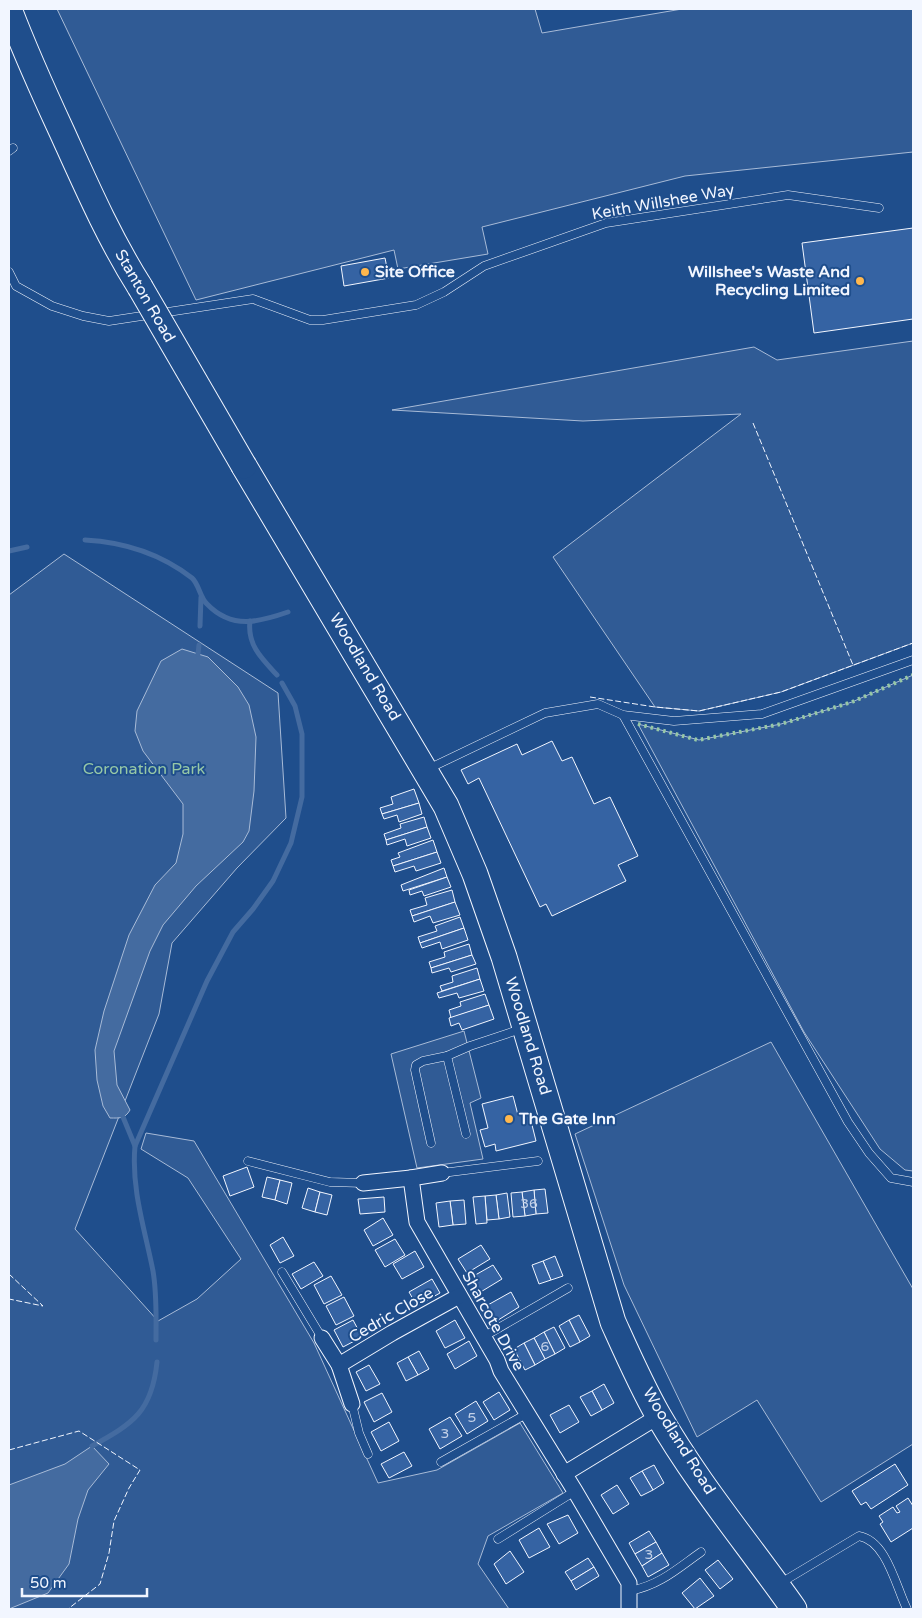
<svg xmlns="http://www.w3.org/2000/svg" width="922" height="1618" font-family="'Varela Round',sans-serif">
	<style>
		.built { fill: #305b95; stroke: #a8bbd7 }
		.water { fill: #446ba0; stroke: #a8bbd7 }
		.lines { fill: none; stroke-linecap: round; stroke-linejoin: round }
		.stream { stroke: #446ba0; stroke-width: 5 }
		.building { fill: #3563a3; stroke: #f2f6ff }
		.service-casing { stroke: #f2f6ff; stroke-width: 9 }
		.minor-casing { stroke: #f2f6ff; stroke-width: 17 }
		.trunk-casing { stroke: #f2f6ff; stroke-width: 27 }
		.service { stroke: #1f4e8c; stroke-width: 8 }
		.minor { stroke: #1f4e8c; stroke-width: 15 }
		.trunk { stroke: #1f4e8c; stroke-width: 25 }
		.trunk-bridge-casing { stroke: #f2f6ff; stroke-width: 27; stroke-linecap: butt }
		.trunk-bridge { stroke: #1f4e8c; stroke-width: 25 }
		.hedge { stroke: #97c8a6; stroke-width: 4; stroke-dasharray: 2.5 4; stroke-linecap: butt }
		.fence { stroke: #f2f6ff; stroke-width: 1; stroke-dasharray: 6 2.5; stroke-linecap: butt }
		.poi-dot { fill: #ffb74d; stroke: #1f4e8c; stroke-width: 2 }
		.labels { text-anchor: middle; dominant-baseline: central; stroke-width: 4; stroke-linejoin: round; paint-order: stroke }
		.number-label { font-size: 14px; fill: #c3d1e8 }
		.street-label { font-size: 16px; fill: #f2f6ff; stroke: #1f4e8c }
		.poi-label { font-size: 16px; font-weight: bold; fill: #f2f6ff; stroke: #1f4e8c; text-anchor: start }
		.park-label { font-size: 16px; fill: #97c8a6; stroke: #1f4e8c }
	</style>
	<rect width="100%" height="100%" fill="#1f4e8c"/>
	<!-- built -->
	<g class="built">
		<polygon points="57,9 535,9 542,33 682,9 913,9 913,152 685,176 482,227 488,254 398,269 394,250 196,300"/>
		<polygon points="913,341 913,643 781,692 699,711 655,707 553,557 741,414 583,421 392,410 754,347 777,360"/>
		<polygon points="64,554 278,693 286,818 237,868 172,943 159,1014 75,1229 158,1321 197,1299 241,1259 188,1178 141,1149 146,1133 194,1141 314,1343 378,1483 437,1470 520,1423 563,1493 488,1536 478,1564 509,1609 9,1609 9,595"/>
		<polygon points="913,675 913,1171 905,1170 880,1149 804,1032 638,724 699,740 781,724 852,702"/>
		<polygon points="464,1031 481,1098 470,1103 483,1159 417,1168 391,1054"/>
		<polygon points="771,1042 913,1289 913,1444 821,1502 757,1400 697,1437 624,1285 575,1134"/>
	</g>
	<!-- water -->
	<g class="water">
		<path d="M182 649 208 657 238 687 249 705 256 737 254 791 249 831 243 842 196 886 163 925 150 951 114 1051 117 1085 130 1110C125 1119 119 1118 110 1118L103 1106 97 1080 95 1050 104 1011 129 935 155 885 176 863 183 834V804L143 751 135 731 137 711 161 661Z"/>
		<polygon points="92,1446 109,1464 88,1490 78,1519 69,1564 48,1593 9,1609 9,1485 65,1464"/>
	</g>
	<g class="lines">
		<!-- stream -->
		<g class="stream">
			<path d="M85 540C123 542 161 554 192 578 199 584 200 598 207 604 232 630 259 622 288 612"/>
			<polyline points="9,551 27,547"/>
			<path d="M250 621C247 645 262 659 277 675"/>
			<polyline points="200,626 201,597"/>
			<polyline points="198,654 199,645"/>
			<polyline points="123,1117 135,1146"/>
			<path d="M156 1340C156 1317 157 1294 153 1271 145 1230 131 1189 135 1146L207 981 233 932 253 909 273 881 291 843 302 797V734L295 706 282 683"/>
			<path d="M92 1446C134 1423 152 1411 157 1362"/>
		</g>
	</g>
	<!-- building -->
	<g class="building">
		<polygon points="913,228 913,319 814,333 802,243"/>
		<polygon points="385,258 389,278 344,286 341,266"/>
		<polygon points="552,741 562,761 572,757 594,804 610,797 638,856 618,865 626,881 552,916 546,904 540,907 479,778 468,784 461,770 517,744 522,755"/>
		<polygon points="414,789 419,803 382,814 380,808 393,804 391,797"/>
		<polygon points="419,803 422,814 399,822 397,815 384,819 382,814"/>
		<polygon points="424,817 427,827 386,840 384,834 401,828 400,824"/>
		<polygon points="427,827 431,838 407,846 405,839 387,845 386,840"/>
		<polygon points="433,840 437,852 393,866 391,860 400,857 398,853"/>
		<polygon points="437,852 441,863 416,871 414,866 395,872 393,866"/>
		<polygon points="444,868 447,877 403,891 401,885"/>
		<polygon points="447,877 451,887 424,896 422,891 410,895 409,890"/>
		<polygon points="452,890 455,902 412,916 410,910 427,905 425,898"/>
		<polygon points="455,902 460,915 433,923 430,916 414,922 412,916"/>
		<polygon points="460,917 464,928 420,943 418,937 437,931 435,926"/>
		<polygon points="464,928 468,940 442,949 440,942 422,948 420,943"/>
		<polygon points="469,944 472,955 431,968 429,962 445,957 444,952"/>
		<polygon points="472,955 476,964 451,972 449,968 432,973 431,968"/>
		<polygon points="477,968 480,979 442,991 440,986 453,982 452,976"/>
		<polygon points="480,979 484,991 459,998 457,993 439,998 437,993"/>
		<polygon points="485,994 489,1005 451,1018 449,1010 461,1006 460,1002"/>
		<polygon points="489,1005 494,1019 462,1030 459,1023 451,1026 449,1018"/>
		<polygon points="513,1096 518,1115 529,1113 536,1141 496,1151 495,1144 485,1147 480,1130 488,1128 482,1104"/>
		<polygon points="247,1167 254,1187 230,1196 223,1176"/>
		<polygon points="267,1177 280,1180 275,1200 262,1197"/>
		<polygon points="280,1180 292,1183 287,1204 275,1200"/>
		<polygon points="308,1188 320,1192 315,1212 302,1208"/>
		<polygon points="545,1189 548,1213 536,1214 534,1190"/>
		<polygon points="534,1190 536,1214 525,1216 522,1192"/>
		<polygon points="320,1192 332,1195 327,1215 315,1212"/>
		<polygon points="522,1192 525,1216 513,1217 511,1193"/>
		<polygon points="507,1193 510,1217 499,1219 496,1195"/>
		<polygon points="496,1195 499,1219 487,1220 485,1196"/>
		<polygon points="485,1196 487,1223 476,1224 473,1197"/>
		<polygon points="384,1197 385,1212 360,1214 358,1199"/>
		<polygon points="464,1200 466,1224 453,1225 450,1201"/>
		<polygon points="450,1201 453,1225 439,1227 436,1203"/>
		<polygon points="383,1218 393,1235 373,1246 364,1230"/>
		<polygon points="283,1237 294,1256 280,1263 270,1245"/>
		<polygon points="395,1239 405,1255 385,1267 375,1250"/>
		<polygon points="481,1245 490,1259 467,1273 458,1259"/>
		<polygon points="415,1251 424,1267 402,1279 393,1264"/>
		<polygon points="555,1256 563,1276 551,1280 543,1261"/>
		<polygon points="543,1261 551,1280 539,1284 532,1265"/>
		<polygon points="314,1262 323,1276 301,1289 292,1274"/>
		<polygon points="493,1265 502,1279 479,1293 470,1278"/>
		<polygon points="331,1276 342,1295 324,1304 314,1285"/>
		<polygon points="432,1279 440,1293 417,1306 409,1292"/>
		<polygon points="511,1292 519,1307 495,1322 486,1306"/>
		<polygon points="344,1297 354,1316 336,1325 326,1306"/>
		<polygon points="579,1315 590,1336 580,1342 569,1320"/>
		<polygon points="353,1320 362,1337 343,1347 334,1330"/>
		<polygon points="455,1320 465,1338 445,1348 436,1331"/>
		<polygon points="569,1320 580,1342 570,1347 559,1326"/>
		<polygon points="554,1327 565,1348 555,1354 544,1332"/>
		<polygon points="544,1332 555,1354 545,1359 534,1338"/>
		<polygon points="534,1338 545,1359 535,1365 524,1343"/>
		<polygon points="469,1341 477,1356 455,1369 447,1354"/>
		<polygon points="524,1343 535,1365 525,1370 514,1349"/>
		<polygon points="419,1351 429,1369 418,1375 408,1357"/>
		<polygon points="408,1357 418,1375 406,1381 397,1363"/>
		<polygon points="369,1365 380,1384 366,1391 356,1372"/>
		<polygon points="604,1384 614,1403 602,1410 592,1391"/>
		<polygon points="592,1391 602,1410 591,1416 580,1397"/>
		<polygon points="499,1392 510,1410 494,1420 483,1402"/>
		<polygon points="382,1393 392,1412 374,1422 364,1402"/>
		<polygon points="476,1401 488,1421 467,1434 455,1414"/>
		<polygon points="569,1405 579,1422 560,1433 550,1415"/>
		<polygon points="450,1417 462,1436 440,1449 429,1429"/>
		<polygon points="389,1422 399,1441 381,1451 371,1432"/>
		<polygon points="404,1452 412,1466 389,1478 381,1464"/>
		<polygon points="895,1464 908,1485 871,1509 866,1502 861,1505 852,1491"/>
		<polygon points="654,1465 664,1483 653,1490 642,1471"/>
		<polygon points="642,1471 653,1490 641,1496 630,1478"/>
		<polygon points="617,1485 629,1504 613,1514 601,1495"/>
		<polygon points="908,1498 913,1506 913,1528 891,1542 880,1524 883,1522 879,1516 893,1507 897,1513 900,1512 896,1506"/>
		<polygon points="568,1515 578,1533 559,1544 547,1524"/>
		<polygon points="539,1528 550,1547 529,1558 519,1540"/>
		<polygon points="649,1531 656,1542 635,1554 629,1543"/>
		<polygon points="656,1542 662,1553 642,1566 635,1554"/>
		<polygon points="510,1551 524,1572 506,1584 494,1564"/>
		<polygon points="662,1553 669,1565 648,1577 642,1566"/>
		<polygon points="588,1558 594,1567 571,1581 565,1572"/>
		<polygon points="718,1560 733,1579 720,1589 705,1570"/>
		<polygon points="594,1567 599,1576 576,1590 571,1581"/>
		<polygon points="700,1578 714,1596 695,1609 682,1593"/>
	</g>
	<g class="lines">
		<!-- service casing -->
		<g class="service-casing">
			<g id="service">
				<polyline points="9,151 13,148"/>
				<polyline points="9,272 16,286 52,306 83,316 109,321 253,299 310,320 323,320 416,305 444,292 484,266 606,223 788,195 879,208"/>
				<polyline points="623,715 848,1122 869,1153 891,1178 913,1182"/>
				<polyline points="428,769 545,713 598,704 623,715 674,721 762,714 913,660"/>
				<polyline points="466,1134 447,1056 470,1046 521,1029"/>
				<polyline points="431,1143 415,1070 416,1065 423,1061 447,1056"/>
				<polyline points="248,1161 330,1182 363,1183"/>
				<polyline points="442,1173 538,1161"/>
				<polyline points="282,1272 322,1338"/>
				<polyline points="483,1337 568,1288"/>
				<polyline points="352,1404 359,1433 368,1454"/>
				<polyline points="441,1462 528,1413"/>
				<polyline points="498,1539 575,1491"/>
				<path d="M779 1584 859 1536C887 1541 896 1587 907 1609"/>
				<path d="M630 1591C660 1585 677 1569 701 1552"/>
			</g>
		</g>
		<!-- minor casing -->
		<g class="minor-casing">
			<g id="minor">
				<polyline points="442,1173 411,1178 417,1222 497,1360 501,1371 575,1491 629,1583 629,1609"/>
				<polyline points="363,1183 411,1178"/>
				<polyline points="322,1338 339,1365 352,1404"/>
				<polyline points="339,1365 392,1333 459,1296"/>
				<polyline points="564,1474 659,1416"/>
			</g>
		</g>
		<!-- trunk casing -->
		<g class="trunk-casing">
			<g id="trunk">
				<path d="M9 9C25 51 43 91 62 132 86 185 109 238 140 287"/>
				<path d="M244 466 446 806 475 874 504 957 613 1322C627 1353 641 1385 658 1415 697 1483 749 1545 794 1609"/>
			</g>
		</g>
		<!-- service -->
		<use href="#service" class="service"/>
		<!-- minor -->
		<use href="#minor" class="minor"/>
		<!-- trunk -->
		<use href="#trunk" class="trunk"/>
		<!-- trunk-bridge casing -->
		<g class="trunk-bridge-casing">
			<polyline id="trunk-bridge" points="140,287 244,466"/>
		</g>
		<!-- trunk-bridge -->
		<use href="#trunk-bridge" class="trunk-bridge"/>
		<!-- hedge -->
		<polyline class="hedge" points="638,724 698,740 781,724 852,702 913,675"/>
		<!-- fence -->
		<g class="fence">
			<polyline points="753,423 853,665"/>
			<polyline points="590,697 655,707 699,711 781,692 913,643"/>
			<polyline points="9,1274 43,1306 9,1299"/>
			<polyline points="9,1450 79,1431 140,1470 129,1488 114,1521 109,1553 100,1584 68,1609"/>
		</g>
	</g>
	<!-- markers -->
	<g class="poi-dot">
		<circle cx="365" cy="272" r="5"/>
		<circle cx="860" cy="281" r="5"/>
		<circle cx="509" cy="1119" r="5"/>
	</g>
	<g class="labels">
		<!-- number labels -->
		<g class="number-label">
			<text x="529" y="1203">36</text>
			<text x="545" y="1346">6</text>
			<text x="472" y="1417">5</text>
			<text x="445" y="1433">3</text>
			<text x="649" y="1554">3</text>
		</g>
		<!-- street labels -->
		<g class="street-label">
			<text transform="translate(663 202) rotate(-10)">Keith Willshee Way</text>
			<text transform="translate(145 296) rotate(60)">Stanton Road</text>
			<text transform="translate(365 667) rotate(59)">Woodland Road</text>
			<text transform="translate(528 1036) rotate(73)">Woodland Road</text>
			<text transform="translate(391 1315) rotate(-30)">Cedric Close</text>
			<text transform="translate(493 1321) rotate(61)">Sharcote Drive</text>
			<text transform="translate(679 1441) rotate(58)">Woodland Road</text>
		</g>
		<!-- poi labels -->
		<g class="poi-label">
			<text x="375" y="272">Site Office</text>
			<text x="850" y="272" text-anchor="end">Willshee's Waste And<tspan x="850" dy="18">Recycling Limited</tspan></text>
			<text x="519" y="1119">The Gate Inn</text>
		</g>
		<!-- park labels -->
		<g class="park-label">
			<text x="144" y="769">Coronation Park</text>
		</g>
	</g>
	<!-- border -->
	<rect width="922" height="1618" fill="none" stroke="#f2f6ff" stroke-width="20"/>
	<!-- scale -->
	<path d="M22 1588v8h125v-8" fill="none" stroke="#f2f6ff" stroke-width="2.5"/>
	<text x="30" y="1588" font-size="15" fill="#f2f6ff" stroke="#1f4e8c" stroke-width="4" paint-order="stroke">50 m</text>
</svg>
